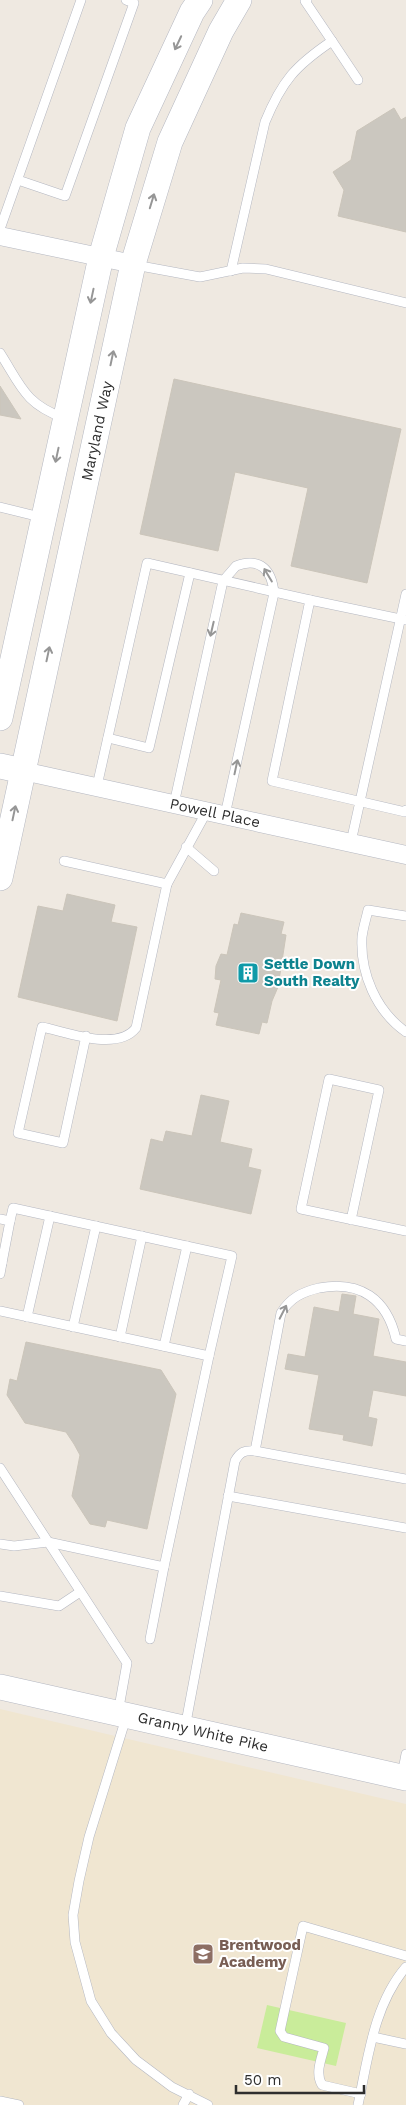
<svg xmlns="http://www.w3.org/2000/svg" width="406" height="2105" font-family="'Work Sans',sans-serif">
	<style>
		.education { fill: #f0e6d1 }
		.pitch { fill: #c9ec9a }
		.building { fill: #cbc7bf; stroke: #cbc5ba }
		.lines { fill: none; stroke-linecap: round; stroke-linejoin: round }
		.service-casing { stroke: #b4b7c1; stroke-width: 10 }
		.minor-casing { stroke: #b4b7c1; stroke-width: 19 }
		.secondary-casing { stroke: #b4b7c1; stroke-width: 26 }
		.service { stroke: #fff; stroke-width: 9 }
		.minor { stroke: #fff; stroke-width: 18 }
		.secondary { stroke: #fff; stroke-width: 25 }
		.oneway { stroke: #969696 }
		.labels { text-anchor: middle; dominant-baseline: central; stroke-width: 4; stroke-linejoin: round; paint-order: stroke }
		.street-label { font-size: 15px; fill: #2e2e2e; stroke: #fff }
		.culture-label { font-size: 15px; font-weight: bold; fill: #0d838f; stroke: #fff; text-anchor: start }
		.education-label { font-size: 15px; font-weight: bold; fill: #785e54; stroke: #fff; text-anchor: start }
	</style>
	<rect width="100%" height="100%" fill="#efe9e1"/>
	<!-- education -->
	<polygon class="education" points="0,1709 406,1804 406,2105 0,2105"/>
	<!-- pitch -->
	<polygon class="pitch" points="267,2005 346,2023 336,2066 257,2048"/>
	<!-- building -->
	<g class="building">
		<polygon points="394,108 401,120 406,117 406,232 338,216 344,190 333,172 351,160 357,131"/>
		<polygon points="174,379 401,429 367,583 291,566 308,488 235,472 218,551 140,534"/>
		<polygon points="0,386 21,419 0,415"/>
		<polygon points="67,894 115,905 111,922 137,927 117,1021 18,997 38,906 63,911"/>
		<polygon points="241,913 284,922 281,934 286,935 278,987 272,1001 267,1023 262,1022 259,1034 216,1025 219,1013 214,1012 221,980 215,979 216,966 221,954 227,955 234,924 238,925"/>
		<polygon points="201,1095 229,1101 220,1142 252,1149 248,1167 261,1170 251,1214 140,1189 151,1139 163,1142 166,1131 192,1136"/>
		<polygon points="342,1294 356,1296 353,1314 379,1319 373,1356 406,1362 406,1396 373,1390 368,1417 377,1419 372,1446 343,1440 344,1435 309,1429 319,1375 285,1369 288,1354 305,1357 314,1307 339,1312"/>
		<polygon points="26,1342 161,1370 176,1394 147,1529 107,1520 105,1527 90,1524 72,1496 80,1455 74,1444 66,1432 25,1423 7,1395 10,1379 17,1381"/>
	</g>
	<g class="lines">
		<!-- service casing -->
		<g class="service-casing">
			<g id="service">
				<polyline points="332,41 358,80"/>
				<polyline points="18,180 65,196 134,3 126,0"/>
				<polyline points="0,229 81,0"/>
				<polyline points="135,265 200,277 243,268 266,269 406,303"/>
				<path d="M231 271 265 122C282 81 295 66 332 41L305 1 307 0"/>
				<path d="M0 353C21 386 25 404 64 418"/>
				<polyline points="0,507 44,518"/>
				<polyline points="406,620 310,600 272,781 405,812 406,810"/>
				<polyline points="108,738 149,748 190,573"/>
				<polyline points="97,786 147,563 310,600"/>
				<path d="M174 804 223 581 236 566C260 557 272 570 274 593L225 815"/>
				<polyline points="351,842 406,594"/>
				<polyline points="186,847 214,871"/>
				<polyline points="64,861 167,884 207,811"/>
				<path d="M406 916 368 910C366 919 363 928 362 937 360 973 376 1011 406 1032"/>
				<path d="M86 1036 63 1143 18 1133 42 1027C67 1032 117 1052 136 1028L167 884"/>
				<polyline points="0,1219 10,1221 2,1263 0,1263"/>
				<polyline points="351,1220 379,1090 329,1079 301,1209 406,1231"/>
				<polyline points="10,1221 13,1208 232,1256 209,1356"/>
				<polyline points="0,1274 2,1263"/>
				<polyline points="0,1311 209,1356 164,1567 48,1542 14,1546 0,1544"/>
				<polyline points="27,1317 50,1216"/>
				<polyline points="73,1327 96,1226"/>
				<polyline points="120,1337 142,1236"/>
				<polyline points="164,1346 187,1246"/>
				<polyline points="255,1451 406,1479"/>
				<polyline points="0,1468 127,1663 118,1713"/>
				<polyline points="228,1496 406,1528"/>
				<polyline points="0,1596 59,1606 80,1592"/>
				<polyline points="150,1639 164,1567"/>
				<polyline points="126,1718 89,1837 79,1881 73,1915 75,1942 91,2001 111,2033 136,2060 172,2087 208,2105"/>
				<path d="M185 1728 235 1461C240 1452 244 1450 255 1451L281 1313C290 1298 302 1292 319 1288 360 1280 387 1299 396 1339L406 1341"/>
				<polyline points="402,1775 406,1754"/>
				<polyline points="373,2037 406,2044"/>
				<path d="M361 2094 322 2085C315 2073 321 2060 324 2048L284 2037 280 2031 303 1926 406 1956"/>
				<polyline points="0,2101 19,2105"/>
				<polyline points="183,2105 189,2094"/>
				<path d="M358 2105C368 2058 374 2004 406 1967"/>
			</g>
		</g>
		<!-- minor casing -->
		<g class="minor-casing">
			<g id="minor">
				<polyline points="0,236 133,264"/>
				<polyline points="23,771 406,855"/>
			</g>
		</g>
		<!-- secondary casing -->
		<g class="secondary-casing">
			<g id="secondary">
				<polyline points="0,718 101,257 138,128 192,12 200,0"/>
				<polyline points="0,766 23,771"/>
				<polyline points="0,878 133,264 170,142 221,31 239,0"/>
				<polyline points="0,1687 406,1778"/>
			</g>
		</g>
		<!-- service -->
		<use href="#service" class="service"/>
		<!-- minor -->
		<use href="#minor" class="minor"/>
		<!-- secondary -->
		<use href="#secondary" class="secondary"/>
	</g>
	<!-- one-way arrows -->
	<defs><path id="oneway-shaft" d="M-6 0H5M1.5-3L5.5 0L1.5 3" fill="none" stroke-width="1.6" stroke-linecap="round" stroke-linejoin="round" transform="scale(1.25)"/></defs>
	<g class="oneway">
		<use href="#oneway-shaft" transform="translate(178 43) rotate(115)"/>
		<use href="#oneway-shaft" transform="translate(152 201) rotate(-73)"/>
		<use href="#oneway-shaft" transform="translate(92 296) rotate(102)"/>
		<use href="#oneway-shaft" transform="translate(112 358) rotate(-78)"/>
		<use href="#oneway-shaft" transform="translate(57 455) rotate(102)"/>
		<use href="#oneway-shaft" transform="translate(268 575) rotate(-121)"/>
		<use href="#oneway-shaft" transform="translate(212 629) rotate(103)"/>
		<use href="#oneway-shaft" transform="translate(48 654) rotate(-78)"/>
		<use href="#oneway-shaft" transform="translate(236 767) rotate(-78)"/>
		<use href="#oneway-shaft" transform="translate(14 813) rotate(-78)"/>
		<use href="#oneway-shaft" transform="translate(283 1312) rotate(-63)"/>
	</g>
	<!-- icons -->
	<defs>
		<g id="building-square" transform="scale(1.125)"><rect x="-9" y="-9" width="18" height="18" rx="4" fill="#0f9aa8" stroke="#fff"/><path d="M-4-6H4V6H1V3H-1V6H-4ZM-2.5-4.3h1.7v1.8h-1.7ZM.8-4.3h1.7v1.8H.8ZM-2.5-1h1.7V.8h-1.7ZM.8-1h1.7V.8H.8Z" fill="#fff"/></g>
		<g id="school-square" transform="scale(1.125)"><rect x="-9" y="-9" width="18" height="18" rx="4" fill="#8d6e63" stroke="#fff"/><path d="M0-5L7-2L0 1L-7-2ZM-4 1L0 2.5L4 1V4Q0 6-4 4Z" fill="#fff"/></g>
	</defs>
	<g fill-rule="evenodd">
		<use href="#building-square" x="248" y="973"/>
		<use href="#school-square" x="203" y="1954"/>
	</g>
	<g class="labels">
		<!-- street labels -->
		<g class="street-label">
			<text transform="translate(97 431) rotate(-78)">Maryland Way</text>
			<text transform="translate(215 813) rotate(12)">Powell Place</text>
			<text transform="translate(203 1732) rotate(13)">Granny White Pike</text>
		</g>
		<!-- culture labels -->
		<g class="culture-label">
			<text x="264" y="964">Settle Down<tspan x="264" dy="17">South Realty</tspan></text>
		</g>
		<!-- education labels -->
		<g class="education-label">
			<text x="219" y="1945">Brentwood<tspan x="219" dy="17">Academy</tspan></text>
		</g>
	</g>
	<!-- scale -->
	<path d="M236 2085v8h128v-8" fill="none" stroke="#2e2e2e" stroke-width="2.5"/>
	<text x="244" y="2085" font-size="15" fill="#2e2e2e" stroke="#ffffff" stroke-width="4" paint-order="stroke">50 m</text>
</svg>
